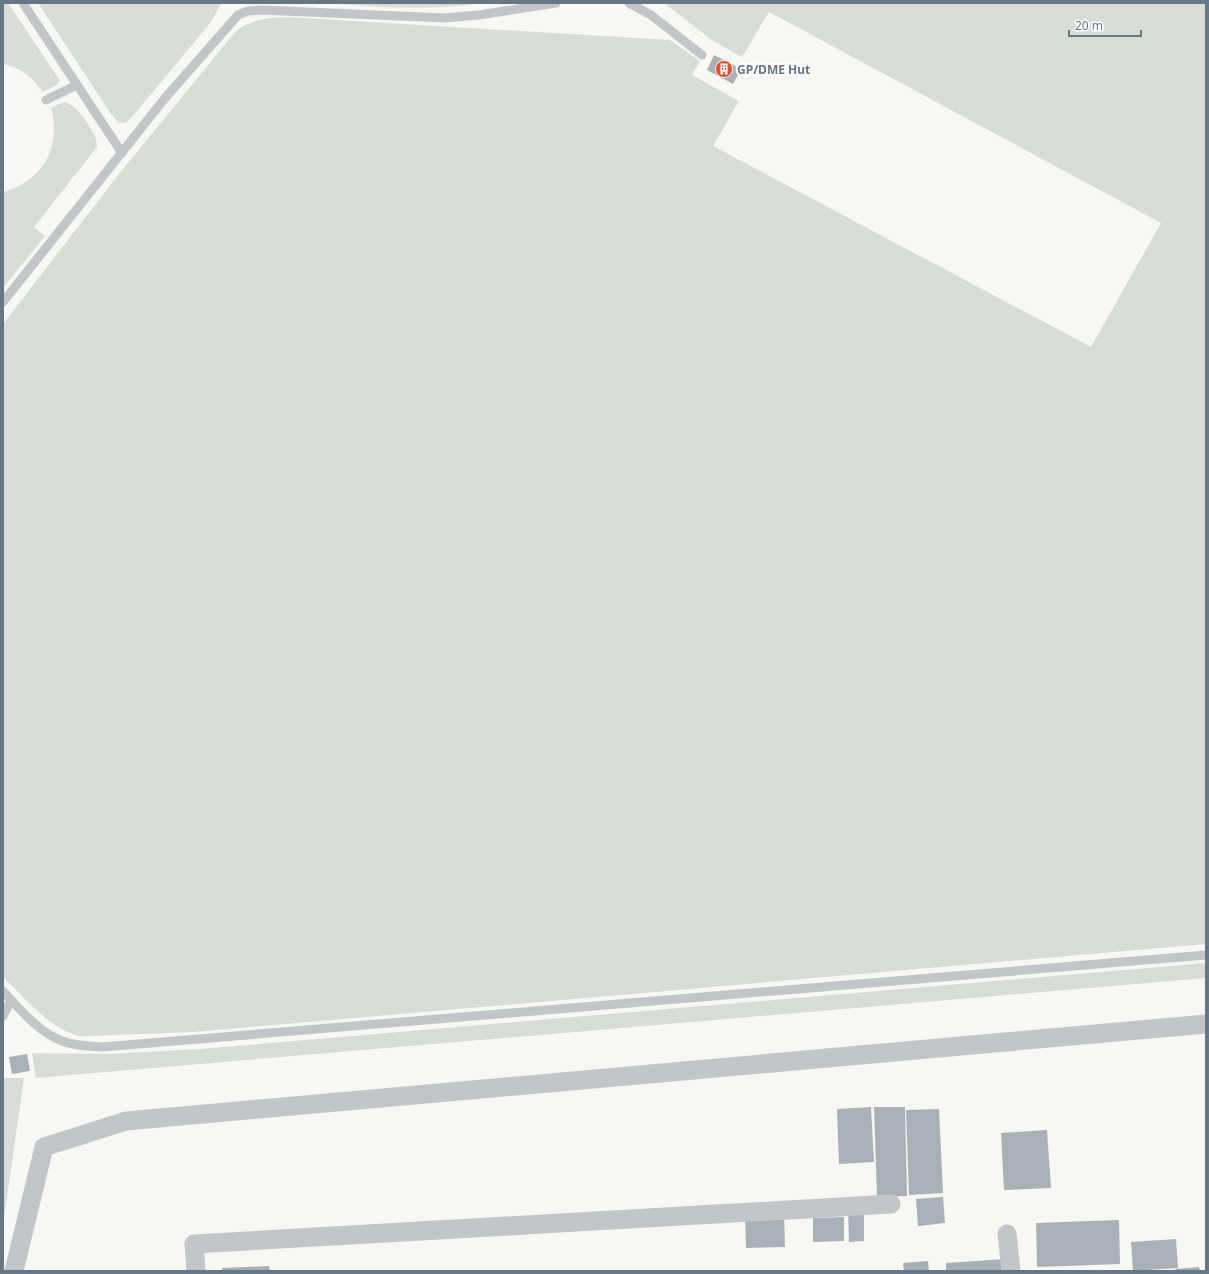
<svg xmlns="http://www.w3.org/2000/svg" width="1209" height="1274" font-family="'Noto Sans',sans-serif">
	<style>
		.green { fill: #d8ded5 }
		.building { fill: #a9b1b7 }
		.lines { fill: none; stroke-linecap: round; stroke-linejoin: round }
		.lane { stroke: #c2c6c9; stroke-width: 9 }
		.street { stroke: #c2c6c9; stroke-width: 19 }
		.labels { text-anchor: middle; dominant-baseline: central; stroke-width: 4; stroke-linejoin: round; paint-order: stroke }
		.poi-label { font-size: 12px; font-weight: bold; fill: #667885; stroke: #fff; text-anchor: start }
	</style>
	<rect width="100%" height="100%" fill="#f7f7f4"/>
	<!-- green -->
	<g class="green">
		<path d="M3 3H8L60 81 57 85 43 92C32 77 22 68 3 64Z"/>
		<polygon points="38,3 221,3 211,22 131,118 126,123 119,123 111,114"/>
		<path d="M326 3H482C430 11 378 7 326 3Z"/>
		<path d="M664 3H1206V944L193 1032 91 1036C86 1036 80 1037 76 1035 48 1027 23 996 3 977V324L119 174 236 31C254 19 266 18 287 17L670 40 700 61 692 75 739 101 713 146 1091 347 1161 223 769 12 742 57 713 41Z"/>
		<path d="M64 102C78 104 98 135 97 147L34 227 45 236 3 288V192C42 181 62 148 51 108Z"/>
		<polygon points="1206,963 1206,978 36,1078 32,1053 108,1054 200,1049"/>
		<polygon points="3,1078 24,1078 3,1224"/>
	</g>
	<!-- building -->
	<g class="building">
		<polygon points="714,55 741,69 733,84 707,70"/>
		<polygon points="27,1054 30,1071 12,1074 9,1057"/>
		<polygon points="871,1107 874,1162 839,1164 837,1109"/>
		<polygon points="874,1107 905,1107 907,1196 877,1197"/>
		<polygon points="939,1109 943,1193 909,1195 906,1110"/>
		<polygon points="1047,1130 1051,1188 1004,1190 1001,1133"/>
		<polygon points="943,1197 945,1223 918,1226 916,1199"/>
		<polygon points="848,1211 864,1211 864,1241 849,1242"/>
		<polygon points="784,1214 785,1247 746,1248 745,1215"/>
		<polygon points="844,1217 844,1241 813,1242 813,1218"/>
		<polygon points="1119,1220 1120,1264 1037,1267 1036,1223"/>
		<polygon points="1176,1239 1178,1268 1133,1271 1131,1242"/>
		<polygon points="1005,1259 1006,1271 946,1271 946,1263"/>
		<polygon points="928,1261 929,1271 904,1271 903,1263"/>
		<polygon points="269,1266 270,1271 222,1271 222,1268"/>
		<polygon points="1199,1267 1200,1271 1176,1271 1175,1269"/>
	</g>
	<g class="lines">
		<!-- lane -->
		<g class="lane">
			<polyline points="23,3 122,153"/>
			<polyline points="629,3 651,15 702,55"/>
			<polyline points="46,100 77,85"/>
			<polyline points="3,302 165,98 238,15 248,11 262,10 445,18 479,15 556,3"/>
			<path d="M3 991C20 1009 38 1032 62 1041 74 1046 90 1046 102 1047L1206 955"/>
			<polyline points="3,1016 11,1000"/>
		</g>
		<!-- street -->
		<g class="street">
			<polyline points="1007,1234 1011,1271"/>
			<polyline points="14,1271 44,1147 126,1121 1206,1024"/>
			<polyline points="196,1271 194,1244 891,1204"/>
		</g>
	</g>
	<!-- icons -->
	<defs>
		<g id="building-disc" transform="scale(0.9)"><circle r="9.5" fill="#e14f2a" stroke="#fff"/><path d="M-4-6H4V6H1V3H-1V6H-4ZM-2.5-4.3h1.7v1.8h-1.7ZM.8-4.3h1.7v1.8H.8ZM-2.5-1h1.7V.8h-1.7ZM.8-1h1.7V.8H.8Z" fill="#fff"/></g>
	</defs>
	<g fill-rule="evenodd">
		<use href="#building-disc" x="724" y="69"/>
	</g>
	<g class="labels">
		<!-- poi labels -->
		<g class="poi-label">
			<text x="737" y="69">GP/DME Hut</text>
		</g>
	</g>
	<!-- border -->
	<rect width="1209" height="1274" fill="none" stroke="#667885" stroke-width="8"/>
	<!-- scale -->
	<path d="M1069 30v6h72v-6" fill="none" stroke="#667885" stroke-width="2"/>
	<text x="1075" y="30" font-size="12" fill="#667885" stroke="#ffffff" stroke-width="3" paint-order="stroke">20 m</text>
</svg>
